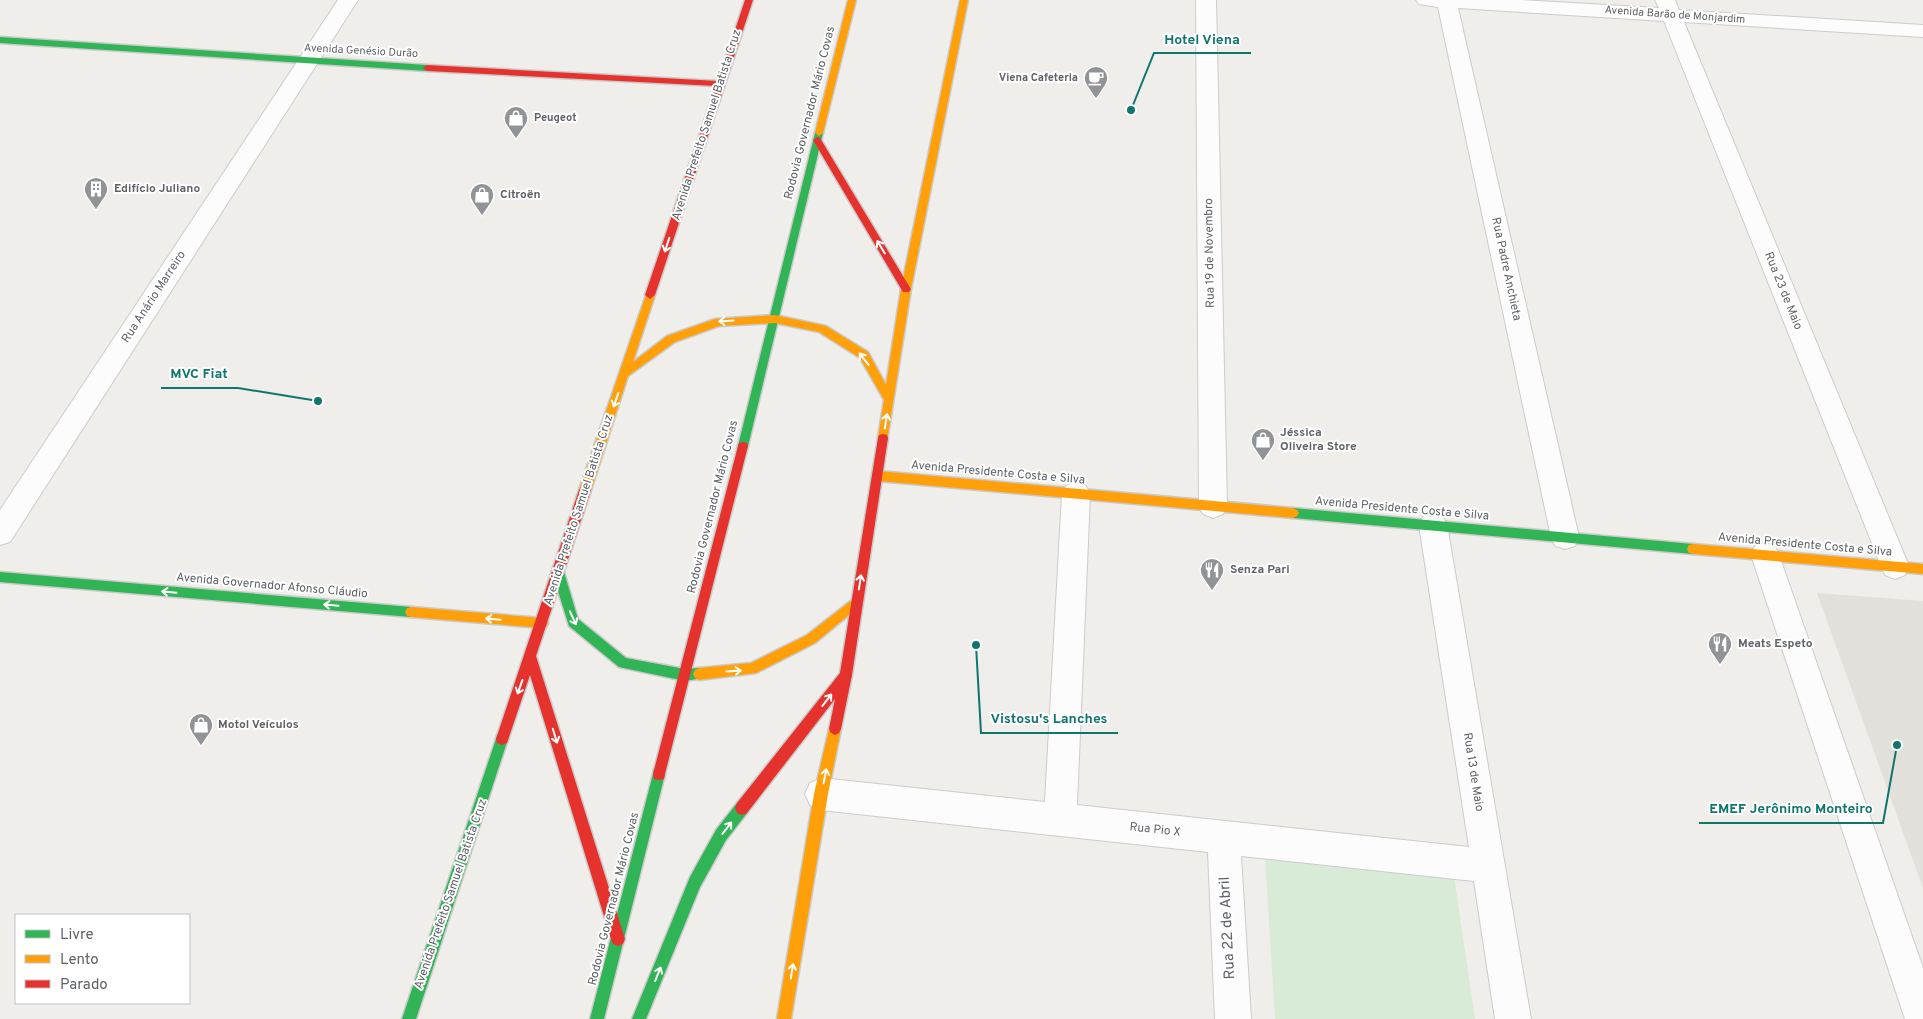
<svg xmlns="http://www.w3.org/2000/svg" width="1923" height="1019" font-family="Overpass,sans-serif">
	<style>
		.education { fill: #e2e0da }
		.green { fill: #d8ebd6 }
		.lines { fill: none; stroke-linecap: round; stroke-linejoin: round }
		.street-casing { stroke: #cbcccc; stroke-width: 2 }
		.fast-casing { stroke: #cacacb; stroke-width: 3 }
		.slow-casing { stroke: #cacacb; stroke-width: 3 }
		.jam-casing { stroke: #cacacb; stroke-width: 3 }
		.street { fill: #fdfcfc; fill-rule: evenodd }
		.fast { fill: #30b455; fill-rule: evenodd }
		.slow { fill: #ff9f0a; fill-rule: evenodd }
		.jam { fill: #e5322d; fill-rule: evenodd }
		.oneway { stroke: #fff }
		.labels { text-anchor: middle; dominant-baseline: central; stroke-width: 4; stroke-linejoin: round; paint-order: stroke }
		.far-street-label { font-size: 11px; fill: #5f6368; stroke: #fff }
		.far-poi-label { font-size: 11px; font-weight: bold; fill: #5f6368; stroke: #fff; text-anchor: end }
		.street-label { font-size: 12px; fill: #5f6368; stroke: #fff }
		.poi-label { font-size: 12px; font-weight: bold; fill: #5f6368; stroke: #fff; text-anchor: start }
		.near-street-label { font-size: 15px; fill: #5f6368; stroke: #fff }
		.leader { fill: none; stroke: #0f766e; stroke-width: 2 }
		.callout-dot { fill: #0f766e; stroke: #fff; stroke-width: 2 }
		.callout-label { font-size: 14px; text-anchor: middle; font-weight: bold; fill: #0f766e; stroke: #fff; stroke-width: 4; stroke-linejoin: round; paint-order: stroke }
	</style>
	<rect width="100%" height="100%" fill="#efeeea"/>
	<!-- education -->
	<polygon class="education" points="1817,593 1923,601 1923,888"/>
	<!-- green -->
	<polygon class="green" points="1265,859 1454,876 1475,1019 1275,1019"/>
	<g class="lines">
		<!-- street casing -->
		<g class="street-casing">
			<g id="street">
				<polygon points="338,0 358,0 10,542 0,545 0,510"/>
				<polygon points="1196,0 1216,0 1227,506 1223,514 1213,518 1203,514 1199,506"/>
				<polygon points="1416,0 1521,0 1659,8 1655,0 1675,0 1679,10 1923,25 1923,37 1684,22 1909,566 1905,575 1895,579 1885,575 1881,566 1664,21 1458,8 1579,537 1575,546 1565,549 1555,546 1551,537 1438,7 1419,4"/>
				<polygon points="1076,482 1086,486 1090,494 1077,805 1469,847 1419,525 1423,517 1433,513 1443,517 1447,525 1531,1019 1495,1019 1474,881 1241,856 1251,1019 1215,1019 1208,852 821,810 810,805 805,794 810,783 821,778 1045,802 1062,494 1066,486"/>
				<polygon points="1765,543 1775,546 1779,555 1923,968 1923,1019 1905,1019 1751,555 1755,546"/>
			</g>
		</g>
		<!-- fast casing -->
		<g class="fast-casing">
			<g id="fast">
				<polygon points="0,37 427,65 431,68 427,71 0,43"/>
				<polygon points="819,130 823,133 748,446 747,449 739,449 738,446 815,133"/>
				<polygon points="1293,508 1693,544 1697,545 1699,549 1697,553 1693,554 1293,518 1289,516 1287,513 1289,510"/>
				<polygon points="558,567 562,568 564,572 578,619 626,658 685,669 699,668 703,670 705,674 703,678 685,681 619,667 569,626 552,572 554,568"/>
				<polygon points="0,572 411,607 415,608 417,612 415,616 411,617 0,582"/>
				<polygon points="502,733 507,735 508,739 416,1019 402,1019 496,739 497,735"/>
				<polygon points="659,768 664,769 665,774 604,1019 590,1019 653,774 654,769"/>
				<polygon points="742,801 747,803 749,808 747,813 726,840 700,887 646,1019 632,1019 690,877 716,830 737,803"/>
			</g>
		</g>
		<!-- slow casing -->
		<g class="slow-casing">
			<g id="slow">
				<polygon points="848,0 856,0 823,133 819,136 815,133"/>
				<polygon points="960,0 968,0 911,289 887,441 879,441 878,438 884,400 860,358 819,332 775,323 719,326 675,342 628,376 591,490 589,493 581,493 579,490 647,292 653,292 655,295 633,362 667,336 715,319 775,315 826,326 868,352 886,385 901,289"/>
				<polygon points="878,471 1293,508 1297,510 1299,513 1297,516 1293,518 878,481 874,479 872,476 874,473"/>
				<polygon points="1693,544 1923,564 1923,574 1693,554 1689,553 1687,549 1689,545"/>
				<polygon points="857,596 861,597 863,601 861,605 815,643 756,673 699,680 695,678 693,674 695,670 699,668 751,663 807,635"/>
				<polygon points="411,607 542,618 546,619 548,623 546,627 542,628 411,617 407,616 405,612 407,608"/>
				<polygon points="835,723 839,725 841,729 828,794 791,1019 777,1019 814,794 829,729 831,725"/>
			</g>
		</g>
		<!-- jam casing -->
		<g class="jam-casing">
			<g id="jam">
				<polygon points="745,0 753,0 655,295 650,299 645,295 716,86 427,71 423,68 427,65 718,81"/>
				<polygon points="817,137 820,138 909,286 911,289 909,292 903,292 813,140"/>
				<polygon points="883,434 887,435 888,438 852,675 841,729 839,733 835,735 831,733 829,729 835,699 747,813 742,815 737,813 735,808 737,803 840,673 878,438 879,435"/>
				<polygon points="743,442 747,443 748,446 665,774 664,779 659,780 654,779 653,774 738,446 739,443"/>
				<polygon points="585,485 589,487 591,490 536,656 625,939 623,944 618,946 613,944 611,939 530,675 507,743 502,745 497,743 496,739 579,490 581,487"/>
			</g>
		</g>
		<!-- street -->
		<use href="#street" class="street"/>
		<!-- fast -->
		<use href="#fast" class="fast"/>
		<!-- slow -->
		<use href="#slow" class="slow"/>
		<!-- jam -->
		<use href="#jam" class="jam"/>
	</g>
	<!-- one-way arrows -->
	<defs><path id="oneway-shaft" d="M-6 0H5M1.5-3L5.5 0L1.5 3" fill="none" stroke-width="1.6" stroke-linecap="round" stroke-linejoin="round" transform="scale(1.25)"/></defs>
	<g class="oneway">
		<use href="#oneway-shaft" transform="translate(667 245) rotate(108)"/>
		<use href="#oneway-shaft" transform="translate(881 247) rotate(-121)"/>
		<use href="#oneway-shaft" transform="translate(726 321) rotate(176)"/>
		<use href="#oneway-shaft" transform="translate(864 359) rotate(-128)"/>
		<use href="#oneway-shaft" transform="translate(616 400) rotate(109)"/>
		<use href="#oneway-shaft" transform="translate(886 421) rotate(-81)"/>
		<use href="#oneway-shaft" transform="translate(860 582) rotate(-81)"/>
		<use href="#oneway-shaft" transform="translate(169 592) rotate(-175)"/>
		<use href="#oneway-shaft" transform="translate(331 605) rotate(-175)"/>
		<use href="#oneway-shaft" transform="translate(573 618) rotate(65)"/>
		<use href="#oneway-shaft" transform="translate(493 619) rotate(-175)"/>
		<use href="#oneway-shaft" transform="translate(734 671) rotate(-4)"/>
		<use href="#oneway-shaft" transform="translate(520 687) rotate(109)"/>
		<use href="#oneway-shaft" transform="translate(827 700) rotate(-52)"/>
		<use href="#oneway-shaft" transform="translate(555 736) rotate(73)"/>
		<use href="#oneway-shaft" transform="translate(825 776) rotate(-79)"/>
		<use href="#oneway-shaft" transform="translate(727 828) rotate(-52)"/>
		<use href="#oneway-shaft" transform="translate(792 971) rotate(-81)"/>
		<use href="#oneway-shaft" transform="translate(658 974) rotate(-68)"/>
	</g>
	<!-- icons -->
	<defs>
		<g id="cafe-pin" transform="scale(1.25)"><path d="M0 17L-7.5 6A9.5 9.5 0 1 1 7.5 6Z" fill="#919496" stroke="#fff"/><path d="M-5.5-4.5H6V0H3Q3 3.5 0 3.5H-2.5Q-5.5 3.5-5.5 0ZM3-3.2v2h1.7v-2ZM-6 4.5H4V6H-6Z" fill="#fff"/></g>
		<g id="shop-pin" transform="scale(1.25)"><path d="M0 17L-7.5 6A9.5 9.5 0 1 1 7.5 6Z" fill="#919496" stroke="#fff"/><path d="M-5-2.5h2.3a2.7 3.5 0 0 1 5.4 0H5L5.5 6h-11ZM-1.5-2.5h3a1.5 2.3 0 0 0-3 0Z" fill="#fff"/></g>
		<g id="building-pin" transform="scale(1.25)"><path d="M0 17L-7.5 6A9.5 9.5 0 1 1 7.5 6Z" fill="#919496" stroke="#fff"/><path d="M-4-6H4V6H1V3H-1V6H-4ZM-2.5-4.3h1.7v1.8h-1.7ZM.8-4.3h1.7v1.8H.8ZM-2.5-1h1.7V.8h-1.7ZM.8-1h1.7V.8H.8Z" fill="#fff"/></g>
		<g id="restaurant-pin" transform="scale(1.25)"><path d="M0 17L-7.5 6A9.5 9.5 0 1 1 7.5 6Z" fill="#919496" stroke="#fff"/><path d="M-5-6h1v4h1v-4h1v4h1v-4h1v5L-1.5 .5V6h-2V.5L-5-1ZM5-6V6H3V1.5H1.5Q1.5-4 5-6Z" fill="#fff"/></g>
	</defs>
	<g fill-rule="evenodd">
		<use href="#cafe-pin" x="1096" y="78"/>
		<use href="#shop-pin" x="516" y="118"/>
		<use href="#building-pin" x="96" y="189"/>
		<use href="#shop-pin" x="482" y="195"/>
		<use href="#shop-pin" x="1263" y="440"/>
		<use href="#restaurant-pin" x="1212" y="570"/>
		<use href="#restaurant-pin" x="1720" y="644"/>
		<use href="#shop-pin" x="201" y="725"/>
	</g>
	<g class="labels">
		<!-- far-street labels -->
		<g class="far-street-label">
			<text transform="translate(1675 15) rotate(4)">Avenida Barão de Monjardim</text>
			<text transform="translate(361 51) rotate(3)">Avenida Genésio Durão</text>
		</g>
		<!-- far-poi labels -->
		<g class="far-poi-label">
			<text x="1078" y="78">Viena Cafeteria</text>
			<text x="534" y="118" text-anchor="start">Peugeot</text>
		</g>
		<!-- street labels -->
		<g class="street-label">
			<text transform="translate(810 113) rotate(-76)">Rodovia Governador Mário Covas</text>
			<text transform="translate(707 125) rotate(-72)">Avenida Prefeito Samuel Batista Cruz</text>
			<text transform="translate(1210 253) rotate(-91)">Rua 19 de Novembro</text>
			<text transform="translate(1506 269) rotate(78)">Rua Padre Anchieta</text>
			<text transform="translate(1783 291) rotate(68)">Rua 23 de Maio</text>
			<text transform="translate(154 297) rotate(-57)">Rua Anário Marreiro</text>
			<text transform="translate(998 473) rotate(5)">Avenida Presidente Costa e Silva</text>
			<text transform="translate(713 507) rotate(-76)">Rodovia Governador Mário Covas</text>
			<text transform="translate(1402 509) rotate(5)">Avenida Presidente Costa e Silva</text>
			<text transform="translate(579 510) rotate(-72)">Avenida Prefeito Samuel Batista Cruz</text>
			<text transform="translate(1805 545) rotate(5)">Avenida Presidente Costa e Silva</text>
			<text transform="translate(272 586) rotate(5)">Avenida Governador Afonso Cláudio</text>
			<text transform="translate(1473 772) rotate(81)">Rua 13 de Maio</text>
			<text transform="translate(1155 830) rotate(6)">Rua Pio X</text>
			<text transform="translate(451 894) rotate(-71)">Avenida Prefeito Samuel Batista Cruz</text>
			<text transform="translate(614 899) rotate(-76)">Rodovia Governador Mário Covas</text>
		</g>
		<!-- poi labels -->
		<g class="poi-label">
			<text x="114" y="189">Edifício Juliano</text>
			<text x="500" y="195">Citroën</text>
			<text x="1280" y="433">Jéssica<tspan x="1280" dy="14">Oliveira Store</tspan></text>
			<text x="1230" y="570">Senza Pari</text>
			<text x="1738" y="644">Meats Espeto</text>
			<text x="218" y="725">Motol Veículos</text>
		</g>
		<!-- near-street labels -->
		<g class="near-street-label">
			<text transform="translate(1228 928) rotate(-93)">Rua 22 de Abril</text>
		</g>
	</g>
	<!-- callouts -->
	<path class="leader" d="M1131 110L1154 53H1251M318 401L238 388H161M976 645L981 733H1118M1897 745L1883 823H1699"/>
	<g class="callout-dot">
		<circle cx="1131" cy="110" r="5"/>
		<circle cx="318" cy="401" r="5"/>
		<circle cx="976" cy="645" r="5"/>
		<circle cx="1897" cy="745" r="5"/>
	</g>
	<g class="callout-label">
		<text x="1202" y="44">Hotel Viena</text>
		<text x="199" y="378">MVC Fiat</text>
		<text x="1049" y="723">Vistosu's Lanches</text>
		<text x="1791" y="813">EMEF Jerônimo Monteiro</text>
	</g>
	<!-- legend -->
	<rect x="15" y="914" width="175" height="90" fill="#ffffff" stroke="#bfc1c3"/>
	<rect x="25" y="930" width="25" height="8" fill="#30b455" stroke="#bfc1c3"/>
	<text x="60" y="939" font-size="15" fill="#5f6368">Livre</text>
	<rect x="25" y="955" width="25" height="8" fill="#ff9f0a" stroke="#bfc1c3"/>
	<text x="60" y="964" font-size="15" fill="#5f6368">Lento</text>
	<rect x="25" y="980" width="25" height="8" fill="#e5322d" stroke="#bfc1c3"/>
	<text x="60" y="989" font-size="15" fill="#5f6368">Parado</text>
</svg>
